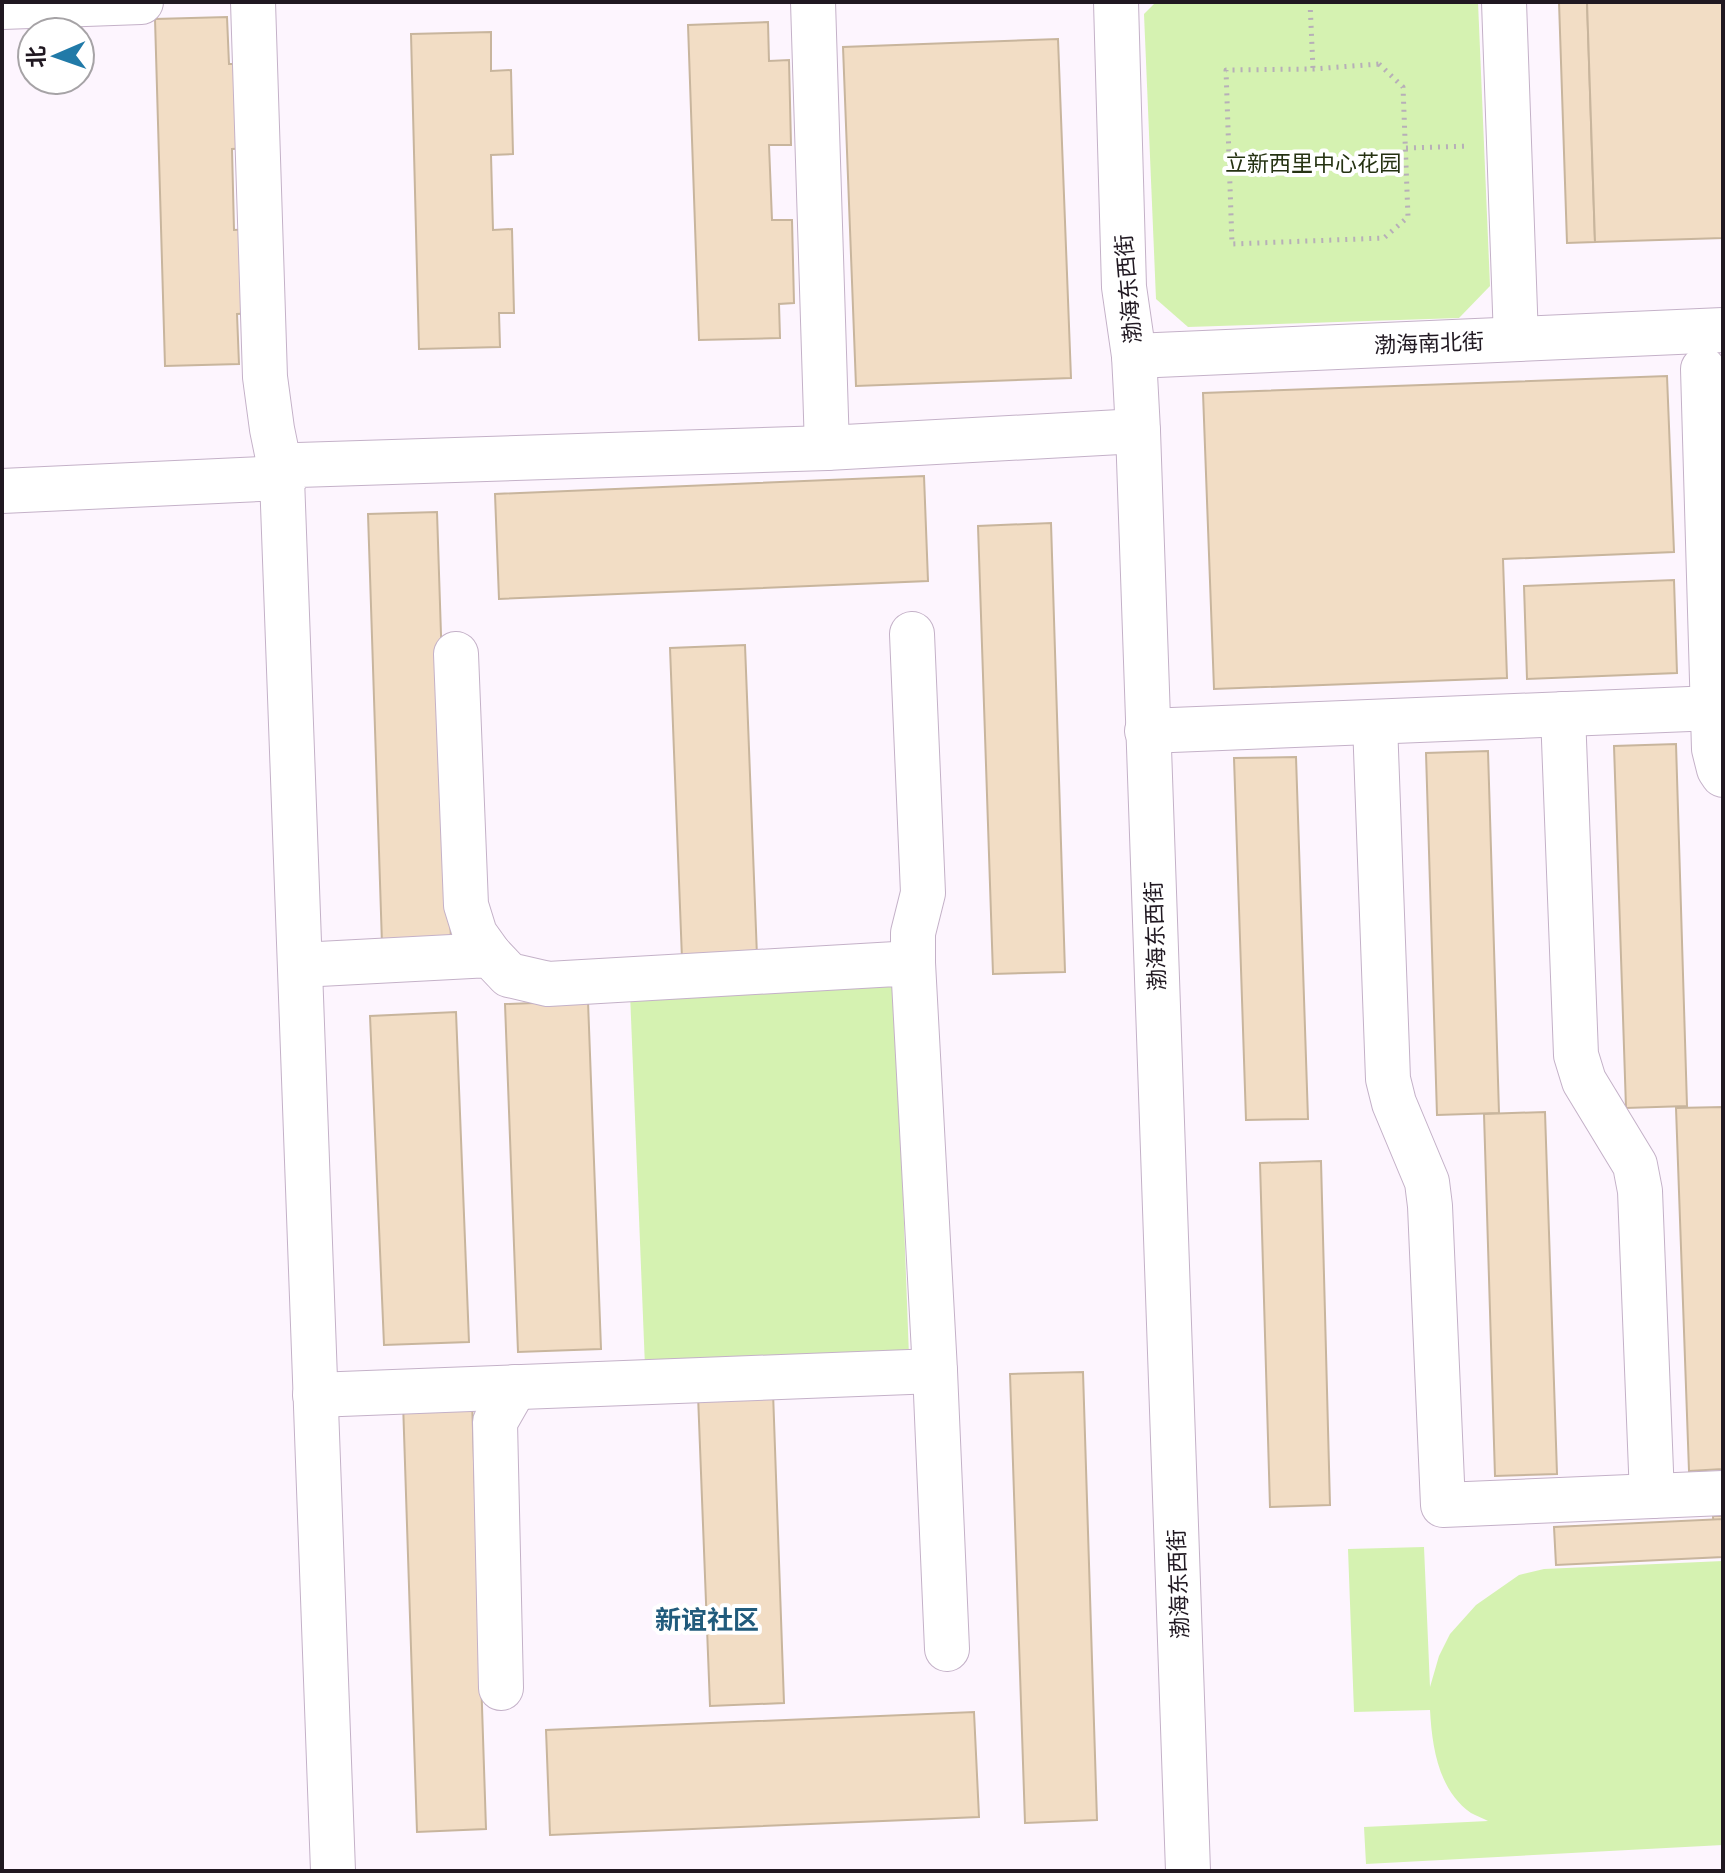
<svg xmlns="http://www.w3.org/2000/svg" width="1725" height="1873" font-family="Jost,'Noto Sans SC',sans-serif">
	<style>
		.green { fill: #d5f2b1 }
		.building { fill: #f2ddc5; stroke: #c8b59d; stroke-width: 2 }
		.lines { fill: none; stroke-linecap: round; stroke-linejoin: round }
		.minor-casing { stroke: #c4b1c8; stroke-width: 46 }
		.path { stroke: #b7afb8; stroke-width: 5; stroke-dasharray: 2 6; stroke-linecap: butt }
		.minor { stroke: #fff; stroke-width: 44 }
		.labels { text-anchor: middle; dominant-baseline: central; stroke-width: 8; stroke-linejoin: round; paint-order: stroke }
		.park-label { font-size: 22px; fill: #253212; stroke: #fff }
		.street-label { font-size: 22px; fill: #201821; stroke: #fff }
		.quarter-label { font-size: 26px; font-weight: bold; fill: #215b7c; stroke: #fff }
	</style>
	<rect width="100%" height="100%" fill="#fdf5fe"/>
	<!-- green -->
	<g class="green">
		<polygon points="1156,2 1478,2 1490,286 1459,318 1188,327 1156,299 1144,14"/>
		<polygon points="895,983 909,1356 645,1367 630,993"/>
		<path d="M1424 1547 1430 1687 1439 1656 1450 1634 1476 1605 1519 1575 1544 1569 1723 1561V1845L1366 1864 1364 1827 1488 1821C1483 1818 1476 1816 1471 1813 1438 1790 1432 1746 1430 1710L1354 1712 1348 1549Z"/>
	</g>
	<!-- building -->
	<g class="building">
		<polygon points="1559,2 1587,2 1595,242 1567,243"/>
		<polygon points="1587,2 1723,2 1723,238 1595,242"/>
		<polygon points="227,17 229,64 248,64 251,148 232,149 234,230 253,229 256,313 237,314 239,364 165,366 155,19"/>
		<polygon points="768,22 769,61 789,60 791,145 769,145 772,220 792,220 794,303 779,304 780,338 699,340 688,25"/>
		<polygon points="491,32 491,71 511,70 513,154 491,155 493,230 512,229 514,313 499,313 500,347 419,349 411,34"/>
		<polygon points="1058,39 1071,378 856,386 843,47"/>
		<polygon points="1667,376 1674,552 1503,559 1507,678 1214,689 1203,393"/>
		<polygon points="924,476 928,581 499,599 495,494"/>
		<polygon points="437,512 451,942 382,944 368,514"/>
		<polygon points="1051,523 1065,972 993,974 978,526"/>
		<polygon points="1674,580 1677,673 1527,679 1524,586"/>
		<polygon points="745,645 757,956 682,959 670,648"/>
		<polygon points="1676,744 1687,1106 1626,1108 1614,746"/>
		<polygon points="1488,751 1499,1113 1437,1115 1426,753"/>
		<polygon points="1296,757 1308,1119 1246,1120 1234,758"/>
		<polygon points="588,1001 601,1349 518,1352 505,1004"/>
		<polygon points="456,1012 469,1342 384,1345 370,1016"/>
		<polygon points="1723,1107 1723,1469 1689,1471 1676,1108"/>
		<polygon points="1545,1112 1557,1474 1495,1476 1484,1114"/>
		<polygon points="1321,1161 1330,1505 1270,1507 1260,1163"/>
		<polygon points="1083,1372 1097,1820 1025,1823 1010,1374"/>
		<polygon points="773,1392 784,1703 710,1706 698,1395"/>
		<polygon points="472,1400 486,1829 417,1832 403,1402"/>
		<polygon points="1713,1516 1723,1516 1723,1557 1715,1557"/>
		<polygon points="1723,1519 1723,1557 1556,1565 1554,1527"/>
		<polygon points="974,1712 979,1817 550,1835 546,1730"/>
	</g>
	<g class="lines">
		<!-- minor casing -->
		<g class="minor-casing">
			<g id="minor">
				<polyline points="253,2 265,377 272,429 282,478 333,1871"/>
				<polyline points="813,2 827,448"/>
				<polyline points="1116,2 1124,287 1134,356 1138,431 1188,1871"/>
				<polyline points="1504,2 1516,339"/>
				<polyline points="2,7 141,2"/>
				<polyline points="1134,356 1723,330"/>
				<polyline points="1703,369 1714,749 1719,769 1723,775"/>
				<polyline points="2,491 282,478 298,465 827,448 1138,431"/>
				<polyline points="912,634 923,893 913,933 913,963"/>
				<polyline points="456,654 466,905 475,934 490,955"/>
				<polyline points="1563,714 1576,1055 1584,1081 1635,1165 1640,1191 1652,1496"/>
				<polyline points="1375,723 1388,1079 1394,1103 1427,1182 1430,1206 1443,1505 1723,1493"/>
				<polyline points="1147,731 1714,708"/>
				<polyline points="300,965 490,955 509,975 548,984 913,963 935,1371 947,1649"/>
				<polyline points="315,1395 935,1371"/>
				<polyline points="501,1688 495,1422 515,1387"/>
			</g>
		</g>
		<!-- path -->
		<g class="path">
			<polyline points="1310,2 1313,69"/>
			<polygon points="1379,64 1403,87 1408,217 1384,238 1232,244 1226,70 1313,69"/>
			<polyline points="1406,148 1469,146"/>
		</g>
		<!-- minor -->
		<use href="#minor" class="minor"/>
	</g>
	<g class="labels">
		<!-- park labels -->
		<g class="park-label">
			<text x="1313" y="163">立新西里中心花园</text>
		</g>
		<!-- street labels -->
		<g class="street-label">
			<text transform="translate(1128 289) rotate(-95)">渤海东西街</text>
			<text transform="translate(1429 343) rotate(-2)">渤海南北街</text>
			<text transform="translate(1155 936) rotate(-92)">渤海东西街</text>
			<text transform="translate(1178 1584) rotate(-92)">渤海东西街</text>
		</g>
		<!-- quarter labels -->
		<g class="quarter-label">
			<text x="707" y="1620">新谊社区</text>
		</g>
	</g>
	<!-- border -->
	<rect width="1725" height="1873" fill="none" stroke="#201821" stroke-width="8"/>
	<!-- north arrow -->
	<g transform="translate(56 56) rotate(268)"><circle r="38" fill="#ffffff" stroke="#a6a3a6" stroke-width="2"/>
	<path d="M0-6L14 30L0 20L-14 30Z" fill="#217aa8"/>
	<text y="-12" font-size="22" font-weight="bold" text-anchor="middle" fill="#201821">北</text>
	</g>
</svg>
